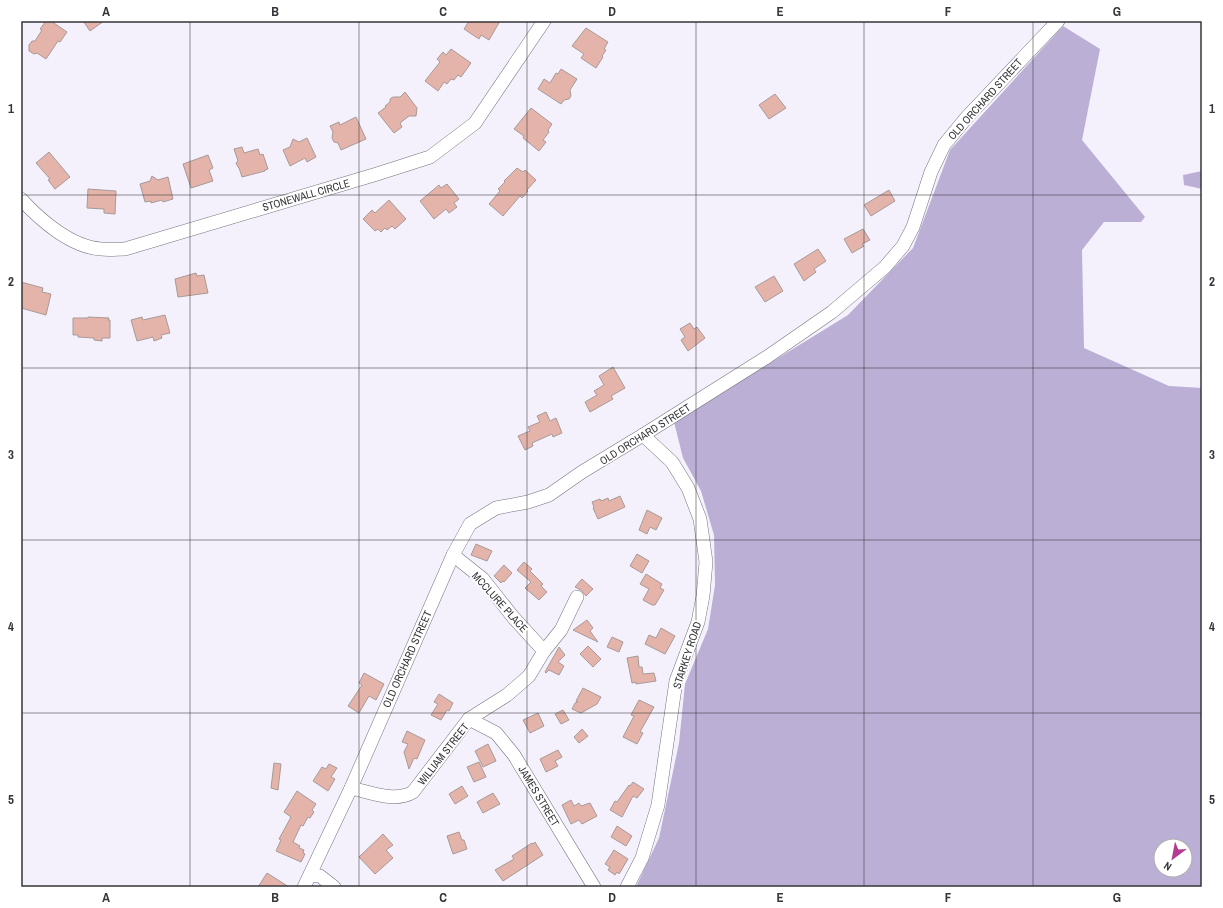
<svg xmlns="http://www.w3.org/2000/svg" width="1223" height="908" font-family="'Archivo Narrow',sans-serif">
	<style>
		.forest { fill: #bcafd6; fill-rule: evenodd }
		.building { fill: #e4b4ab; stroke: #a79a98 }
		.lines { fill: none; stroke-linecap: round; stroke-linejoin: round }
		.minor-casing { stroke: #76737d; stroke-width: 14 }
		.minor { stroke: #fff; stroke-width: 13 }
		.grid { fill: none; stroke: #363539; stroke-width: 1; stroke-opacity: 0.55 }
		.labels { text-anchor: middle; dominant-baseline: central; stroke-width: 3.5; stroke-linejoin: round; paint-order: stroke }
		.street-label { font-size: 11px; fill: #363539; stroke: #fff }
		.neatline { fill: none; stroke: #363539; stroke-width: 1.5 }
		.grid-label { font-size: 13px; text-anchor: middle; font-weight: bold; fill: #363539 }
	</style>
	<rect width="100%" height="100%" fill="#f4f1fc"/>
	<!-- forest -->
	<g class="forest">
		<path d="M1063 26 1100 49 1082 140 1145 217 1141 222H1104L1082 250 1084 348 1169 386 1202 388V887H636L659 838 679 743 685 684 708 629 715 585 714 535 701 491 683 458 674 422 848 315 913 248 950 150ZM1161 846H1185V870H1161Z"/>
		<polygon points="1202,171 1202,189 1184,185 1183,175"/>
	</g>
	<!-- building -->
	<g class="building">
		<polygon points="46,21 51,21 67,32 60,42 58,41 46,59 37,53 34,54 29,51 29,45 32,41 35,41 42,30 40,29"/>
		<polygon points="83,21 104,21 90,31"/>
		<polygon points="469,21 500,21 489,40 481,35 479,39 464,29"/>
		<polygon points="586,28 608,42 604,49 606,50 602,56 603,57 596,68 581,58 584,54 572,46"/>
		<polygon points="451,49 471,63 461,77 458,75 454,80 451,79 447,84 444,82 438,91 425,81 440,62 437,59 443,52 446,55"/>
		<polygon points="561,69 577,79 570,90 571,96 569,99 564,100 561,104 538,89 544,79 550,83 556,73 558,74"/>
		<polygon points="405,92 417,108 416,116 409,116 400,123 402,127 394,133 378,113 386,107 385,106 390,102 390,99 393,97 400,97"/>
		<polygon points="775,94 786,108 769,119 759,105"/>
		<polygon points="531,108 552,124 548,130 549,132 543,140 546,142 539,151 523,138 524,136 514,129"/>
		<polygon points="356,117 366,139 341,150 338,143 334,142 332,138 333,132 330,126 339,122 340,125"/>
		<polygon points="307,138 316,157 307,162 305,158 290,166 283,150 290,147 293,139 299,142"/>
		<polygon points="242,147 244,153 258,149 260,155 263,154 268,169 265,170 265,171 242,177 239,168 238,167 236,163 238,161 234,149"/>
		<polygon points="49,152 70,177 55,189 48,180 50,179 36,163"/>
		<polygon points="208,155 213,168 209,170 213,181 191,188 183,164"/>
		<polygon points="517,168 523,172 525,170 536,180 527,190 528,191 522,198 520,196 503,216 489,204 500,191 498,189 505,182 504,181"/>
		<polygon points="152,176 158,180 168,177 173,199 163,202 162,200 151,203 151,201 145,202 140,184 150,181"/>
		<polygon points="447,184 459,199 454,203 457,207 449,213 446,209 434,219 420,201 439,185 441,188"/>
		<polygon points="88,189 116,191 115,214 104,213 104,209 87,208"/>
		<polygon points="889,190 895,201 871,216 864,205"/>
		<polygon points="389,200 406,219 395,229 392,226 387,230 385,228 381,232 378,229 375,231 363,219 372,210 375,213"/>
		<polygon points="863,229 870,240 862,244 864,246 852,253 844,239"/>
		<polygon points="818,249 826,261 814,269 816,272 804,281 794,264"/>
		<polygon points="196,273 197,276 204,275 208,293 178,297 175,279"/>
		<polygon points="774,276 783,291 765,302 755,287"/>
		<polygon points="21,282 43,288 42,292 51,294 46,315 21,308"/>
		<polygon points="165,315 170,333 161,335 162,338 154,341 153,337 137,341 131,320 142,317 143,320"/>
		<polygon points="88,317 109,318 108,320 110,320 110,338 102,338 102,341 94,340 94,338 78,337 78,335 73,335 73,318 88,318"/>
		<polygon points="690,323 694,329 697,327 705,338 688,351 681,340 685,337 680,329"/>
		<polygon points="613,367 625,388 611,396 613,399 590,412 585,402 597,395 594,391 604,385 599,376"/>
		<polygon points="546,412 550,421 556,418 562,433 553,437 552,434 532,443 533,446 525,450 518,436 530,431 528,427 540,422 537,416"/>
		<polygon points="620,496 625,507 598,519 593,508 594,507 592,502 600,499 601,501 608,498 609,501"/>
		<polygon points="647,510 662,518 656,530 650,527 647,534 639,530"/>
		<polygon points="476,544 492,551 487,561 471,555"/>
		<polygon points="637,554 649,561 642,573 630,566"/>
		<polygon points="524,562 532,569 530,571 543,584 541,586 547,592 539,600 525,588 531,582 517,570"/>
		<polygon points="504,565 512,573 504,582 503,581 501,583 494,576"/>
		<polygon points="646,574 662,584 660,588 664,590 655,605 652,605 643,600 649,589 640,584"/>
		<polygon points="582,579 593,589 586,596 581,590 575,587"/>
		<polygon points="587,620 593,628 590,631 598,642 573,630"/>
		<polygon points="661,628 675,636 665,654 645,644 649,635 656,638"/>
		<polygon points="612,637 623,642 619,652 607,647"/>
		<polygon points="588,646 601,659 593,667 580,654"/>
		<polygon points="559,647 565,655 558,662 564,666 559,675 549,670 546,673 545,672"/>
		<polygon points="638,656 639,667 642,667 643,674 654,673 656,681 636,684 636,682 632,683 627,658"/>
		<polygon points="364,673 384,684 376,700 369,696 359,713 348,706 362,685 359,683"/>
		<polygon points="583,688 601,697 597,704 581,713 572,709 575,703 578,702 576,701"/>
		<polygon points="439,694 453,703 449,711 447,710 441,720 431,715 438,704 434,702"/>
		<polygon points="639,700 654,707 640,732 643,733 637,744 623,737 634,716 631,715"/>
		<polygon points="563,710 569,720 561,724 555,714"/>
		<polygon points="538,713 544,726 530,733 523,720"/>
		<polygon points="582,729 588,736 579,743 574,737"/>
		<polygon points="407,731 425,740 417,759 414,758 409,769 404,752 408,744 402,742"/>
		<polygon points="488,744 496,761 483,767 475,751"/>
		<polygon points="558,750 562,757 555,761 558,766 546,772 540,759"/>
		<polygon points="479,762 486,777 474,782 467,767"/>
		<polygon points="274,763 281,764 278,790 271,788"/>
		<polygon points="329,764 337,768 331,777 335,779 328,791 313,781 322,767 326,769"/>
		<polygon points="633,782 644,789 637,798 633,796 622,817 610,810 615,801 617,802 629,785 630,786"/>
		<polygon points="462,786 468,796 455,804 449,794"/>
		<polygon points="297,791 316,804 312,810 314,812 310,818 308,817 303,826 301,825 293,842 300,846 299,848 304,850 303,853 305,854 301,862 276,851 281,840 279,839 291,817 284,812"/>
		<polygon points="493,793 500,804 483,813 477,802"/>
		<polygon points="571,800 574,806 579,803 581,806 590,803 597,816 582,824 579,820 571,824 562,805"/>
		<polygon points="617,826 632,836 626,846 611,837"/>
		<polygon points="459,832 462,840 464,840 467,849 453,854 447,836"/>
		<polygon points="383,834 393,845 386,850 393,858 375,874 359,857"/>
		<polygon points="535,842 543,855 503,881 495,870 514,859 512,856 532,843 533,844"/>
		<polygon points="614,850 628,859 619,874 617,872 615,875 608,870 610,867 605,864"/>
		<polygon points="267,873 289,887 258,887"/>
	</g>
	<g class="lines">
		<!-- minor casing -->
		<g class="minor-casing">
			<g id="minor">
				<path d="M21 199C40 220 71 247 101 249 109 250 117 249 125 249L377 174 430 157 475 123 544 21"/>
				<polyline points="453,555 483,579 513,617 544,651"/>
				<polyline points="469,719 496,733 514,755 594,887"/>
				<path d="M351 788C370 792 395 803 413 792L469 719 507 695 529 676 544 651 561 630 577 597"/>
				<polyline points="310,875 320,876 334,887"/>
				<polyline points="304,887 351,788 453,555 470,524 496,508 528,502 549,495 582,472 643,435 767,357 832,312 885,267 903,246 913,227 931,172 944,145 967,117 1058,21"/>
				<polyline points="627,887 642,858 658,805 676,681 698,622 703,596 706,562 700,519 688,488 672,462 643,435"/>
			</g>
		</g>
		<!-- minor -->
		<use href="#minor" class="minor"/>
	</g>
	<!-- grid -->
	<path class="grid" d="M190 21V887M359 21V887M527 21V887M696 21V887M864 21V887M1033 21V887M21 195H1202M21 368H1202M21 540H1202M21 713H1202"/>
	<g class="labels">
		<!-- street labels -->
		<g class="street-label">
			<text transform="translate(985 99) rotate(-48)">OLD ORCHARD STREET</text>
			<text transform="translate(306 195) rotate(-16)">STONEWALL CIRCLE</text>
			<text transform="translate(645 434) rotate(-32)">OLD ORCHARD STREET</text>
			<text transform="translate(500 602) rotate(48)">MCCLURE PLACE</text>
			<text transform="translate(687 655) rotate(-72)">STARKEY ROAD</text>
			<text transform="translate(407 659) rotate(-66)">OLD ORCHARD STREET</text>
			<text transform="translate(443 754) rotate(-52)">WILLIAM STREET</text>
			<text transform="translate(539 796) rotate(59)">JAMES STREET</text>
		</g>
	</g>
	<!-- border -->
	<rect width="1223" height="908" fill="none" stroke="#ffffff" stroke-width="44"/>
	<!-- north arrow -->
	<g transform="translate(1173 858) rotate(212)"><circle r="19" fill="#ffffff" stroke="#afaeb0"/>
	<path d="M0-3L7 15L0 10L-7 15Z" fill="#b33c92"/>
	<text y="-6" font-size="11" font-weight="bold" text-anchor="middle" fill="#363539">N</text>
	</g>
	<rect x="22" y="22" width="1179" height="864" class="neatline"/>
	<g class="grid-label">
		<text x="106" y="16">A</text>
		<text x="275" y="16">B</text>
		<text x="443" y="16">C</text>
		<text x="612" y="16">D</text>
		<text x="780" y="16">E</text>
		<text x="948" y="16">F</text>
		<text x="1117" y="16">G</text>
		<text x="11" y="113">1</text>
		<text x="1212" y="113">1</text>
		<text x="11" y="286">2</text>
		<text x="1212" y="286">2</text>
		<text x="11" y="459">3</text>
		<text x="1212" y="459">3</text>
		<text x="11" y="631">4</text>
		<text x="1212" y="631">4</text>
		<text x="11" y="804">5</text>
		<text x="1212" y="804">5</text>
		<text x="106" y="902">A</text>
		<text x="275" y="902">B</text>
		<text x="443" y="902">C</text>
		<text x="612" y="902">D</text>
		<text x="780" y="902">E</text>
		<text x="948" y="902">F</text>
		<text x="1117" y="902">G</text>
	</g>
</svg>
